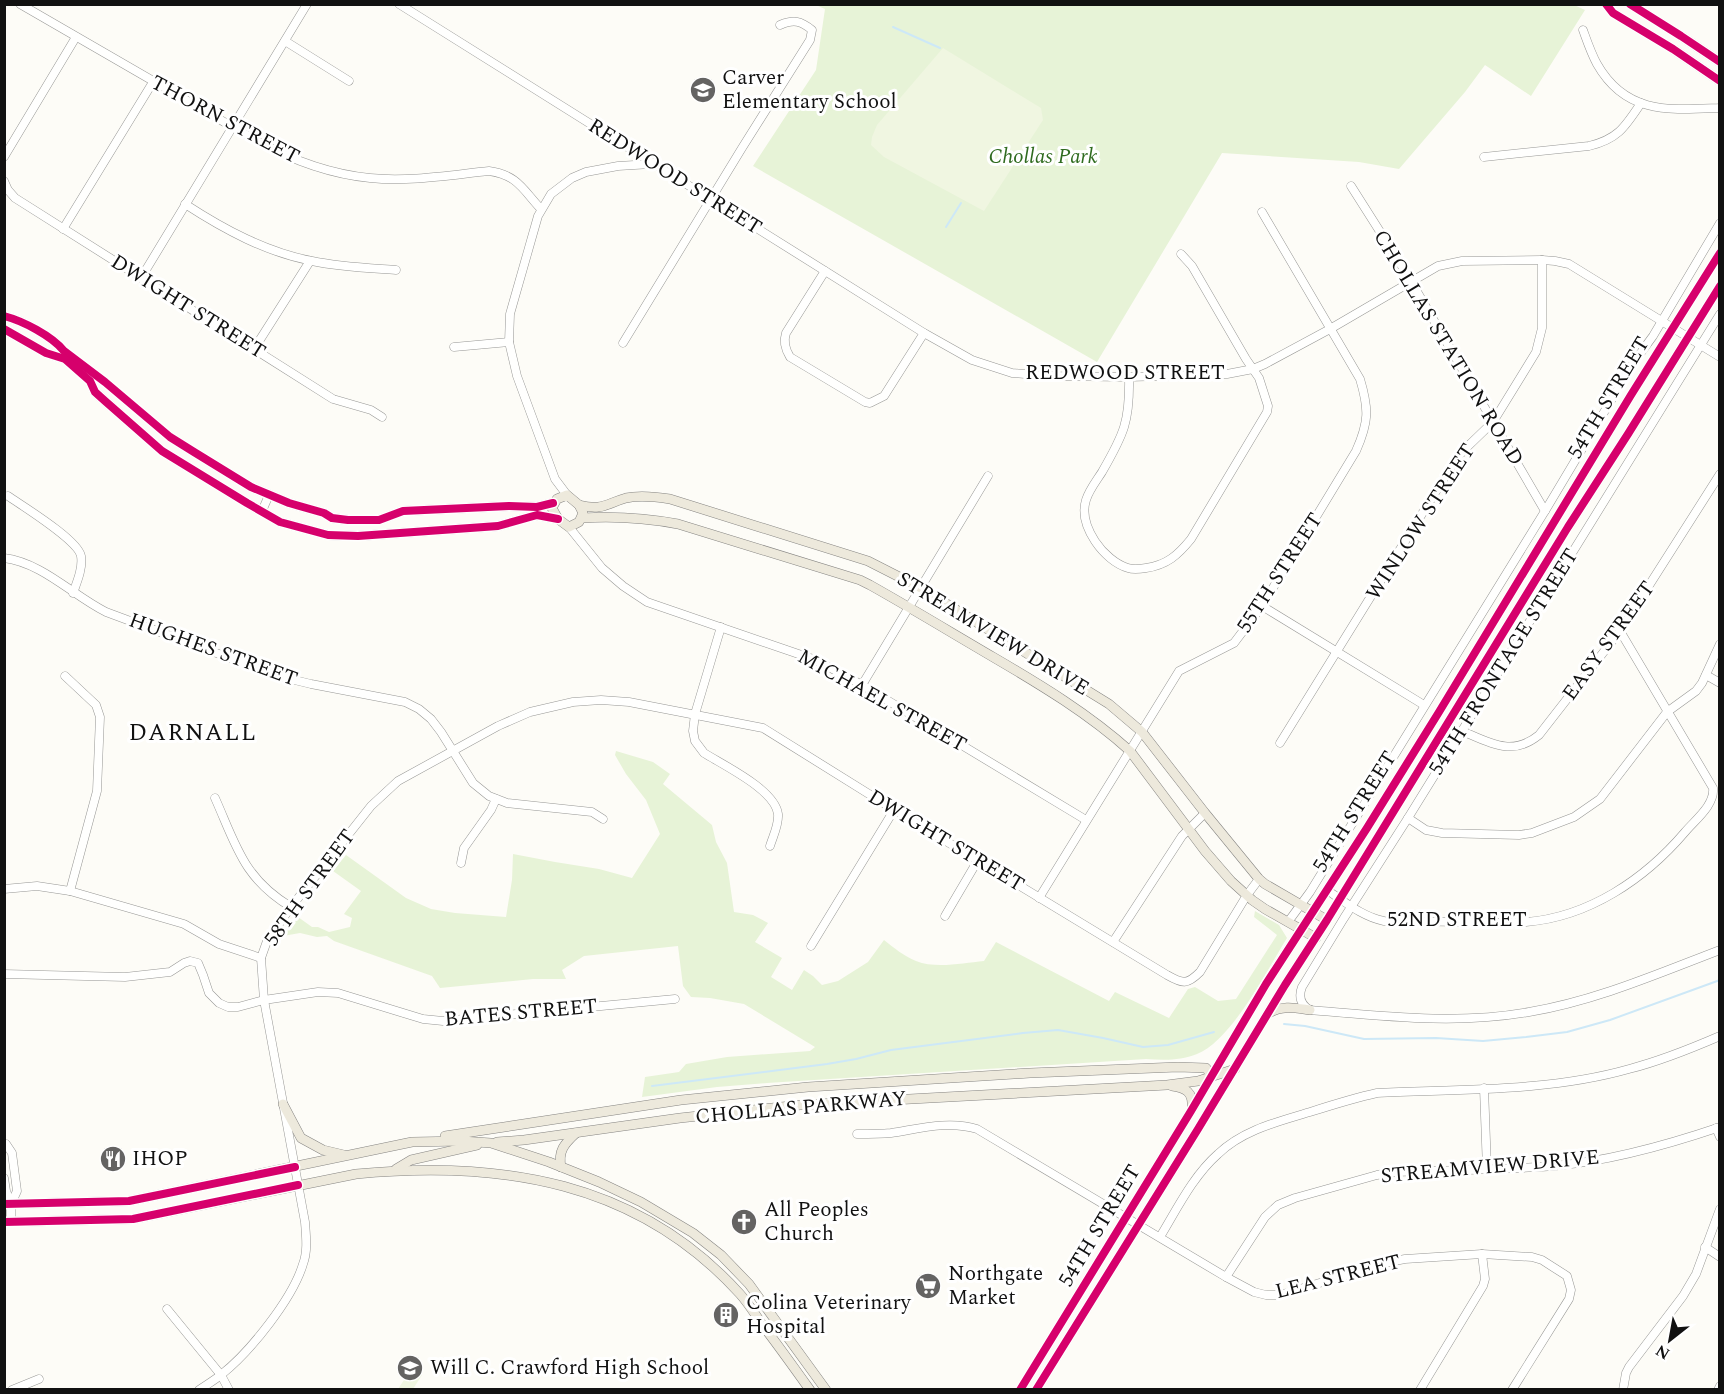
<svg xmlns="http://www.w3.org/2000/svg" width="1724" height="1394" font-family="Spectral,serif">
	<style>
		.green { fill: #e7f3d7 }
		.pitch { fill: #f0f6e1 }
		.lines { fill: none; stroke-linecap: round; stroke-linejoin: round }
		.stream { stroke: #cde8f7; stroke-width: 2 }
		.minor-casing { stroke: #979795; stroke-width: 9 }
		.major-casing { stroke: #858482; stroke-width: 10 }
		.minor { stroke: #fffffe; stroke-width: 8 }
		.major { stroke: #ede9dc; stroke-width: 9 }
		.cycleway-casing { stroke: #fff; stroke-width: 11 }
		.cycleway { stroke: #d6006c; stroke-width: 8 }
		.labels { text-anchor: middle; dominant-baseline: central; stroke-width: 6; stroke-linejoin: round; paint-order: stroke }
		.poi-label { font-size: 21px; fill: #111; stroke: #fff; text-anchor: start }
		.street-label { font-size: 21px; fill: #111; stroke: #fff }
		.park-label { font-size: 21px; font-style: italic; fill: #2f6b1f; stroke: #fff }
		.quarter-label { font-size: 24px; letter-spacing: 1.5px; fill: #111; stroke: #fff }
	</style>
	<rect width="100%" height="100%" fill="#fdfcf7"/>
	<!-- green -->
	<g class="green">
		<polygon points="1572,4 1585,10 1531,96 1485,65 1465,92 1399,169 1359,162 1222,153 1097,362 753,166 816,70 825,9 816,5"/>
		<path d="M616 751 653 762 670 774 663 784 712 825 716 842 727 863 734 912 753 915 768 923 755 942 782 958 771 977 792 990 804 970 813 976 822 985 838 981 868 962 884 940C894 948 904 956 916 961 936 969 963 963 984 961L996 942 1109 1001 1115 992 1169 1018 1188 989 1195 987 1218 1001 1236 999 1277 935 1254 917 1255 911 1279 925 1287 938C1267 970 1232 1040 1197 1054 1180 1061 1163 1060 1146 1059L767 1083 717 1087 642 1097 645 1077 679 1072 686 1064 727 1057 810 1051 815 1047 744 1004 710 998 691 997 683 986 678 946 584 956 562 970 566 979H533L440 988 432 976 334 941 327 936 317 937 300 933 283 936 298 917 312 927H318L329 932 350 927 352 918 344 914 361 891 333 871 346 855 406 898 431 909 455 913 506 917 512 880 513 854 555 862 599 869 632 878 660 834 646 800 626 774 615 755Z"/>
	</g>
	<!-- pitch -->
	<g class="pitch">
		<polygon points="943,48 1041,108 1043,120 984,211 884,157 871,145 872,137 877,125"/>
		<polygon points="412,1368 422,1375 413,1389 398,1389"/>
	</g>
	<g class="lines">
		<!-- stream -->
		<g class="stream">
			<polyline points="893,27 940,48"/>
			<polyline points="946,227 961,203"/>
			<polyline points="1284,1024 1305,1026 1364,1039 1436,1038 1483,1041 1526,1037 1567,1032 1610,1020 1720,980"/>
			<polyline points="652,1086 827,1064 856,1059 891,1050 1023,1033 1058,1030 1103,1038 1143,1047 1168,1045 1214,1032"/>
		</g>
		<!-- minor casing -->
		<g class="minor-casing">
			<g id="minor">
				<path d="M20 4 257 141C292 160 329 174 370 178 409 182 450 175 489 171 518 175 523 190 541 209"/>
				<polyline points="399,4 924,333 972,360 1012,373 1048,376 1129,377 1227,374 1253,369 1265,364 1330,329 1438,266 1462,261 1542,260 1555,261 1569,264 1720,357"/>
				<path d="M1583 30C1587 41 1591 53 1597 64 1626 115 1670 110 1720 108"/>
				<polyline points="285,41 349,81"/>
				<polyline points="4,157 76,37"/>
				<path d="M1484 157 1589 146C1618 139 1625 127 1641 103"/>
				<polyline points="4,181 8,190 15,198 333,399 371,410 382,417"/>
				<polyline points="1351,186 1405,271 1545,511"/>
				<path d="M185 204C225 230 266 252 312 261 340 267 368 268 396 270"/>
				<polyline points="63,229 153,82"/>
				<path d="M825 271 786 333C783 342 785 349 790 357L865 402 870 403 884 396 924 333"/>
				<polyline points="141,278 307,4"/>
				<path d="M1720 314 1408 818 1344 918 1302 987C1298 997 1301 1005 1310 1010 1383 1016 1456 1025 1529 1012 1595 1001 1657 974 1720 950"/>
				<path d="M623 343 742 148 810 40 812 30C801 21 794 19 780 25"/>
				<polyline points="454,347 509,342"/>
				<polyline points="254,349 310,261"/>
				<path d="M1129 377C1130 421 1124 434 1102 472 1097 480 1089 490 1086 500 1078 526 1104 561 1128 568 1134 570 1140 569 1146 568 1167 565 1178 555 1191 539L1267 412 1268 406 1259 378 1246 359 1192 266 1181 254"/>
				<polyline points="567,495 555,479 517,376 509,342 510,314 538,216 551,194 572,178 586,172 618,166 651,164"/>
				<path d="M8 496C24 507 78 540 81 556 83 568 77 582 73 593"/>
				<polyline points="262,511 269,495"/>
				<polyline points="569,527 602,568 623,586 647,602 816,660 862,685 1086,820"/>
				<path d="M4 558C43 563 72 595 106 612L278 676 311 684 405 702 419 709 431 719 441 732 473 783 489 796 507 803 592 812 603 819"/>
				<polyline points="1262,606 1424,705"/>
				<path d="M721 627 695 714 693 731 695 741 704 753C725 766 775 790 778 814 779 825 773 836 770 846"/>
				<polyline points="1706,675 1720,683"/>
				<polyline points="65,676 96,705 100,717 97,791 70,891"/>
				<polyline points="862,685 988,476"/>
				<path d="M1462 731C1490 743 1512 757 1539 735L1620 631 1720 474"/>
				<polyline points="1280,743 1456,459 1466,448 1493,422 1536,352 1542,328 1542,260"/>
				<path d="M215 798C236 845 243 878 291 907"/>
				<polyline points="1408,818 1426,830 1442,833 1519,835 1532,833 1574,817 1600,799 1667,712 1696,691 1702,683 1720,644"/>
				<polyline points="461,863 464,848 491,810 496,799"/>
				<polyline points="4,889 37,886 70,891 184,924 219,944 261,958"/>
				<path d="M1327 890C1345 902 1363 917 1384 921 1416 921 1448 922 1480 922 1495 922 1511 924 1526 922 1589 917 1645 879 1685 832 1695 820 1715 805 1713 788L1620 631"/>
				<path d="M1039 898 1179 671 1234 643 1262 606 1356 451C1369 422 1369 409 1360 379L1262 212"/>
				<polyline points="945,916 978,860"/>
				<polyline points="1288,922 1310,892 1545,511 1634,362 1653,336 1720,223"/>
				<polyline points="1113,942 1182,836 1205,813"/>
				<polyline points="811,946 894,810"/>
				<polyline points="4,974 125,977 170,972 184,963 190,961 198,963 203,975 209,993 219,1003 228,1007 238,1007 264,1000 318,992 338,993 423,1019 443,1021 675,999"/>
				<polyline points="1484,1088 1487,1169"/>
				<polyline points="1716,1128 1720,1137"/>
				<path d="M857 1134C868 1134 879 1134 891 1133 918 1129 949 1120 977 1129L1226 1277 1254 1292 1266 1295H1280L1389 1262 1405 1259 1482 1254 1532 1257 1542 1260 1567 1276 1571 1290 1569 1299 1512 1390"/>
				<polyline points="6,1144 12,1153 17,1191 11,1204"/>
				<polyline points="4,1178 6,1191 11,1204 11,1222"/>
				<path d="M1160 1237C1177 1209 1193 1176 1218 1154 1243 1130 1277 1122 1310 1112 1332 1105 1354 1098 1377 1093 1460 1089 1548 1092 1629 1069 1660 1061 1690 1049 1720 1036"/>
				<polyline points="1705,1247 1720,1257"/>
				<path d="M1226 1277 1265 1217 1278 1205 1295 1198 1377 1175 1393 1172C1446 1170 1500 1170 1554 1166 1610 1161 1667 1145 1720 1127"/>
				<polyline points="167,1309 221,1375 229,1390"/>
				<polyline points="12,1390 39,1379"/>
				<path d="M199 1390C206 1385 215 1380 222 1374 250 1352 293 1298 303 1264 308 1251 306 1236 305 1222L264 1000 261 958 267 941 291 907 371 806 398 781 498 726 530 712 573 702 601 700 629 702 763 728 893 809 1167 975C1183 984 1187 985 1200 972L1247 895 1259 879"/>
				<polyline points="1420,1390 1483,1286 1485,1279 1482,1254"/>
				<polyline points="1623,1390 1626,1373 1629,1367 1683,1296 1696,1274 1720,1209"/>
				<polyline points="1718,1390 1720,1386"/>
			</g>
		</g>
		<!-- major casing -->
		<g class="major-casing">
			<g id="major">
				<polyline points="1606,4 1613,13 1673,49 1720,81"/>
				<polyline points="1630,4 1681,36 1720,62"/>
				<path d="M4 316C23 321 52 336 64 351L105 382 170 437 194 452 251 487 289 503 324 513 332 518 348 520H379L403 511 509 506 537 507 553 503"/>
				<polyline points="4,329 46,353 65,359 90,381 95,392 105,401 162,451 247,503 280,522 328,535 358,536 498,526 537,515 558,519"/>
				<polygon points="567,495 579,505 583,513 579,522 569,527 558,519 552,508 557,499"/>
				<path d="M579 505C603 511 605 504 626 498 640 495 657 497 670 499L868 561 921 588 1109 704 1142 732 1205 813 1259 879 1265 884 1327 920"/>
				<path d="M582 518C614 516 646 518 678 524L860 580 870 585C911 608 952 633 993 657 1041 685 1089 714 1130 751L1205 851 1231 881 1252 900 1265 909 1316 938"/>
				<path d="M1269 1013C1283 1005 1295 1008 1310 1010"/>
				<path d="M1172 1086C1186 1088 1193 1092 1192 1107"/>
				<polyline points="283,1104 301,1138 323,1150 344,1155"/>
				<polyline points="445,1136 681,1100 808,1087 1030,1073 1178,1067 1206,1068 1212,1076"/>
				<polyline points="497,1142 524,1140 680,1118 800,1105 1167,1085 1198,1081 1235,1069"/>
				<path d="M561 1167C558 1151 564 1144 576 1133"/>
				<polyline points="396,1169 411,1160 477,1145"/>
				<polyline points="4,1204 129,1201 412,1142 462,1141 491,1143 549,1162 599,1182 641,1202 693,1233 721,1255 749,1284 826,1390"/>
				<path d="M4 1222 133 1219 356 1174C501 1160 638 1181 740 1294 749 1304 756 1316 764 1327 780 1348 795 1369 810 1390"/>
				<polyline points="1020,1390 1191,1111 1266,984 1367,828 1439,712 1631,395 1720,253"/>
				<polyline points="1036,1390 1198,1129 1285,985 1327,920 1568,527 1628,434 1720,286"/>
			</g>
		</g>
		<!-- minor -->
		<use href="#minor" class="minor"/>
		<!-- major -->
		<use href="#major" class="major"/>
		<!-- cycleway casing -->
		<g class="cycleway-casing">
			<g id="cycleway">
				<polyline points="1606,4 1613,13 1673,49 1720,81"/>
				<polyline points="1630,4 1681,36 1720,62"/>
				<path d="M4 316C23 321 52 336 64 351L105 382 170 437 194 452 251 487 289 503 324 513 332 518 348 520H379L403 511 509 506 537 507 553 503"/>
				<polyline points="4,329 46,353 65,359 90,381 95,392 105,401 162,451 247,503 280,522 328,535 358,536 498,526 537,515 558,519"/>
				<polyline points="4,1204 129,1201 295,1167"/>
				<polyline points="4,1222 133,1219 298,1185"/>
				<polyline points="1020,1390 1191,1111 1266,984 1367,828 1439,712 1631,395 1720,253"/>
				<polyline points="1036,1390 1198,1129 1285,985 1327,920 1568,527 1628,434 1720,286"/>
			</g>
		</g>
		<!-- cycleway -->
		<use href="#cycleway" class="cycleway"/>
	</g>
	<!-- icons -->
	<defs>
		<g id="school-disc" transform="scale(1.35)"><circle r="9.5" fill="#646362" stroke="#fff"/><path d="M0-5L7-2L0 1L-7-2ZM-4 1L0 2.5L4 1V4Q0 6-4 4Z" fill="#fff"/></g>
		<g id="restaurant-disc" transform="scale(1.35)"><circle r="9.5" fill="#646362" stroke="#fff"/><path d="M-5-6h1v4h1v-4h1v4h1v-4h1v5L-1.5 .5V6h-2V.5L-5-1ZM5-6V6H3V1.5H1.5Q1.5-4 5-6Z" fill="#fff"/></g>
		<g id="church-disc" transform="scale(1.35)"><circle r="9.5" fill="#646362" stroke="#fff"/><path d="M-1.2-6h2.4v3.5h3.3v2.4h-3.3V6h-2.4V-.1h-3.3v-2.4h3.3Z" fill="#fff"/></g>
		<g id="supermarket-disc" transform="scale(1.35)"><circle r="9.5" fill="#646362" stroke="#fff"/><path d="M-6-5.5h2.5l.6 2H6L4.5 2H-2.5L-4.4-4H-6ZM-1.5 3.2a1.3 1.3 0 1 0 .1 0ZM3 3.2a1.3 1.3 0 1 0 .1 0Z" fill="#fff"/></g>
		<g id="building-disc" transform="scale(1.35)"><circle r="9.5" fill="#646362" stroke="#fff"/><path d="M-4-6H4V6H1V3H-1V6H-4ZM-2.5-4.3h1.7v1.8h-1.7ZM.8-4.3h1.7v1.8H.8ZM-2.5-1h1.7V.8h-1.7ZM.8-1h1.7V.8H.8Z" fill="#fff"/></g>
	</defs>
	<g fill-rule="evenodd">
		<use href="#school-disc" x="703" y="90"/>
		<use href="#restaurant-disc" x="113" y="1159"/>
		<use href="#church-disc" x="744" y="1222"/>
		<use href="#supermarket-disc" x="928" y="1286"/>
		<use href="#building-disc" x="726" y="1315"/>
		<use href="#school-disc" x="410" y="1368"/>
	</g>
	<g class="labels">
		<!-- poi labels -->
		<g class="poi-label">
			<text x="722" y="78">Carver<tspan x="722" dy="24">Elementary School</tspan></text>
			<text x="132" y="1159">IHOP</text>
			<text x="764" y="1210">All Peoples<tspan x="764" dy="24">Church</tspan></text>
			<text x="948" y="1274">Northgate<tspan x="948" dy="24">Market</tspan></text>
			<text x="746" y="1303">Colina Veterinary<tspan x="746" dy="24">Hospital</tspan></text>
			<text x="430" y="1368">Will C. Crawford High School</text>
		</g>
		<!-- street labels -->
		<g class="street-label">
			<text transform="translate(225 120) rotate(28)">THORN STREET</text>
			<text transform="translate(675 177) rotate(32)">REDWOOD STREET</text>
			<text transform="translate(188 307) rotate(32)">DWIGHT STREET</text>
			<text transform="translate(1448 348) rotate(59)">CHOLLAS STATION ROAD</text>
			<text x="1125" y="373">REDWOOD STREET</text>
			<text transform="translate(1609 398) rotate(-59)">54TH STREET</text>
			<text transform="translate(1421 522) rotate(-57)">WINLOW STREET</text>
			<text transform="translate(1280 573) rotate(-57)">55TH STREET</text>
			<text transform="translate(993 634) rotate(31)">STREAMVIEW DRIVE</text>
			<text transform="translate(1609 641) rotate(-54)">EASY STREET</text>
			<text transform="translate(213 650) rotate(20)">HUGHES STREET</text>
			<text transform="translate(1504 662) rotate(-58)">54TH FRONTAGE STREET</text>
			<text transform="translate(882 701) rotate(29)">MICHAEL STREET</text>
			<text transform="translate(1355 812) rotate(-58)">54TH STREET</text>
			<text transform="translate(946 841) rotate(31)">DWIGHT STREET</text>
			<text transform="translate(310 888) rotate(-54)">58TH STREET</text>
			<text x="1457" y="920">52ND STREET</text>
			<text transform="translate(521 1013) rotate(-5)">BATES STREET</text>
			<text transform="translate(801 1108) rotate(-5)">CHOLLAS PARKWAY</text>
			<text transform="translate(1490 1167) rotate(-5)">STREAMVIEW DRIVE</text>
			<text transform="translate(1100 1226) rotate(-59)">54TH STREET</text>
			<text transform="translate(1338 1277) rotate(-14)">LEA STREET</text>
		</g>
		<!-- park labels -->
		<g class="park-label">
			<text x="1043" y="157">Chollas Park</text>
		</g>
		<!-- quarter labels -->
		<g class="quarter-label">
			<text x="193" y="733">DARNALL</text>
		</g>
	</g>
	<!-- border -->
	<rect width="1724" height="1394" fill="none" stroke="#111111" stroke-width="12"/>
	<!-- north arrow -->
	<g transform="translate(1670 1340) rotate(211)" stroke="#ffffff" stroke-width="4.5" paint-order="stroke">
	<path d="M0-4.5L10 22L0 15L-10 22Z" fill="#111111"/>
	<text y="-9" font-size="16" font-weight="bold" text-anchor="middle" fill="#111111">N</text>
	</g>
</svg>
